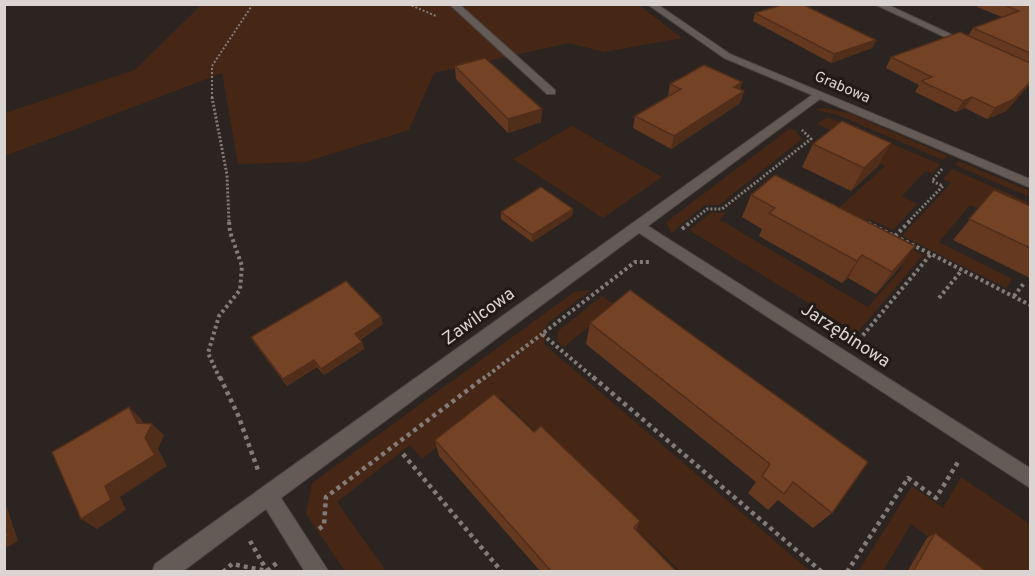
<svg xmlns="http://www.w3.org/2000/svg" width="1035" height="576" font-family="Overpass,sans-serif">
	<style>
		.green { fill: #462715 }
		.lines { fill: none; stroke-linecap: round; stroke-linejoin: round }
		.minor-casing { stroke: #47413e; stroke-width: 2 }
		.path-far3 { stroke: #827c79; stroke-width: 2; stroke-dasharray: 2 2; stroke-linecap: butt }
		.path-far2 { stroke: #827c79; stroke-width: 3; stroke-dasharray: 2 2; stroke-linecap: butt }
		.path-far1 { stroke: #827c79; stroke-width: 4; stroke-dasharray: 3 3; stroke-linecap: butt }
		.path { stroke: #827c79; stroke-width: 4.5; stroke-dasharray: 4 4; stroke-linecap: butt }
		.minor { fill: #645b57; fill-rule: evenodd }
		.wall { fill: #643920 }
		.shaded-wall { fill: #512e1a }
		.building { fill: #744225; stroke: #512e1a; stroke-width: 1.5 }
		.labels { text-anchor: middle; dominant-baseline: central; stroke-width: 6; stroke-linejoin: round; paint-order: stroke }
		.far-street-label { font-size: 15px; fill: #dad5d3; stroke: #211a17 }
		.street-label { font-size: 18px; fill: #dad5d3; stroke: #211a17 }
	</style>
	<rect width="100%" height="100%" fill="#2b2420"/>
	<!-- green -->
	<g class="green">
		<polygon points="201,5 639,5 682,38 604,52 569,43 434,73 409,130 305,162 238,164 222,73 5,156 5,113 135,70"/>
		<polygon points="825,108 849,113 948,156 943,160 838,115 815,110"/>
		<polygon points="827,117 940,164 932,174 925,171 902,196 917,204 893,230 872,220 828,218 885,166 877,162 886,154 817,124"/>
		<polygon points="572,126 662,177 603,218 513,159"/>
		<polygon points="789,129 795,130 802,139 719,205 705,205 671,233 666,222"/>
		<polygon points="959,161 1030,191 1030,197 955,165"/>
		<polygon points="952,169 1030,203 1030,232 970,205 939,242 1012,279 1006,288 902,236 951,183 943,179"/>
		<polygon points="711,213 726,213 720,220 868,307 903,267 871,250 885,235 923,255 857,333 689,230"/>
		<polygon points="591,290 547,324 544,344 810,571 680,571 501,398 422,459 410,445 337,502 386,571 345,571 306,514 312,483 574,292"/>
		<polygon points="602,296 615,305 564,347 557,341 558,331"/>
		<polygon points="961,477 1030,524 1030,571 975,571 911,524 883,571 858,572 912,486 943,508"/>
	</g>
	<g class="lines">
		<!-- minor casing -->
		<g class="minor-casing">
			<g id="minor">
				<polygon points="449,4 459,4 555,90 555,94 547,94"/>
				<polygon points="647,4 657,4 730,54 1030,179 1030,187 1026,186 820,99 648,226 1030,468 1030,488 639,233 281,498 329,572 305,572 266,509 182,572 152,572 155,564 812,95 724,58"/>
				<polygon points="874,4 886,4 972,44 964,46"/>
			</g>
		</g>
		<!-- path-far3 -->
		<g class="path-far3">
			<polyline points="408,4 436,16"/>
			<polyline points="212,98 212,66 253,4"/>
		</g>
		<!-- path-far2 -->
		<g class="path-far2">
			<polyline points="212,97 227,175 229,222"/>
			<polyline points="691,222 707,209 722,209 811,139 802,130"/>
			<polyline points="908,222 943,186 932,181 943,168"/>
		</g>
		<!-- path-far1 -->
		<g class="path-far1">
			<polyline points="868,223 931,254"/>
			<polyline points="682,229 692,221"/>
			<polyline points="895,236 910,221"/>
			<polyline points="1014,296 1025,282"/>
			<polyline points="939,298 962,270"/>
			<polyline points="859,340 931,254 1030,305"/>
			<polyline points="220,379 208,353 219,316 240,290 242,266 230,232 229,221"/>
			<polyline points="483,379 542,334"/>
			<polyline points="595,379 542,334 635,262 651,262"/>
		</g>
		<!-- path -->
		<g class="path">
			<polyline points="220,377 238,415 258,470"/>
			<polyline points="593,377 822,572"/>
			<polyline points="403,454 502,572"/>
			<polyline points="319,529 324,525 326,497 485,377"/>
			<polyline points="250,541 267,571"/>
			<polyline points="223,572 232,564 267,571 278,562"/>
			<polyline points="847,572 908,478 936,498 958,462"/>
		</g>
		<!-- minor -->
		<use href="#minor" class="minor"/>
	</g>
	<!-- wall -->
	<g class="wall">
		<polygon points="979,4 1030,4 1030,84 1006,111 987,119 965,108 956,112 915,92 919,85 886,68 891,57 968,36 973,28 1002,17 977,7"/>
		<polygon points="755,13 876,40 872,48 831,63 753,21"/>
		<polygon points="455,66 542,109 541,122 508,133 456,79"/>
		<polygon points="670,84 740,89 744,91 740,103 671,149 633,128 635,116 669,96 668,96"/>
		<polygon points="813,144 878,166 851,191 802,167"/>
		<polygon points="994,190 1030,206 1030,278 953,240"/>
		<polygon points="751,195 899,268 876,294 848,278 842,283 759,236 762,229 742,217"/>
		<polygon points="573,209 572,216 532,242 501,219 501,212"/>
		<polygon points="590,323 832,513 813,528 778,500 768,510 748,493 756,482 586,344"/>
		<polygon points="383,324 360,340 362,342 364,349 324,375 317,367 287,386 255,344 251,337"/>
		<polygon points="534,432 640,521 636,530 677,572 541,572 439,456 435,440"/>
		<polygon points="935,533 987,572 907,572 927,538"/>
	</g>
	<!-- shaded-wall -->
	<g class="shaded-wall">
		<polygon points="876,40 872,48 831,63 834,54"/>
		<polygon points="742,82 739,93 734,87"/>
		<polygon points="1030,82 1030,84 1006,111 987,119 995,108"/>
		<polygon points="744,91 740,103 671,149 674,136"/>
		<polygon points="972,97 965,108 956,112 963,101"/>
		<polygon points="542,109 541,122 508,133 508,119"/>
		<polygon points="891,143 878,166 851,191 864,168"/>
		<polygon points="573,209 572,216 532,242 532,235"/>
		<polygon points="915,246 899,268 876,294 892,272"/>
		<polygon points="862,255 848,278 842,283 857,261"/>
		<polygon points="381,317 383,324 357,341 355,334"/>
		<polygon points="362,342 364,349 324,375 321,369"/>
		<polygon points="314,360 317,367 287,386 283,379"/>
		<polygon points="129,407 141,419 148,432 152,424 164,435 158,449 167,466 120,497 126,510 97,529 81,519 137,423"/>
		<polygon points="4,499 18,541 4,549"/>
	</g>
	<!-- building -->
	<g class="building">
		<polygon points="785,4 802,4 876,40 834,54 755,13"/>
		<polygon points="1002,4 1030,4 1030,53 973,28 1019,11"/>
		<polygon points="960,32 1030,63 1030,82 1014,99 995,108 972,97 963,101 921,81 932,77 891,57"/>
		<polygon points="485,58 542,109 508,119 455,66"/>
		<polygon points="704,65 742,82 734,87 744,91 674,136 635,116 681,89 670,84"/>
		<polygon points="842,121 891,143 864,168 813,144"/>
		<polygon points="775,175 915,246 892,272 862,255 857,261 769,213 775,208 751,195"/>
		<polygon points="541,187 573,209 532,235 501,212"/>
		<polygon points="994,190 1030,206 1030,248 969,219"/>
		<polygon points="346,281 381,317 355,334 362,342 321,369 314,360 283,379 251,337"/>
		<polygon points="630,290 868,462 832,513 793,482 784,494 762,476 770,464 590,323"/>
		<polygon points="494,394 534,432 541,426 640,521 634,528 677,572 552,572 435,440"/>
		<polygon points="129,407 137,423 152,424 145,438 155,455 105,486 111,500 81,519 52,452"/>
		<polygon points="4,525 8,536 4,538"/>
		<polygon points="935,533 987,572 913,572"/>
	</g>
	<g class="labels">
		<!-- far-street labels -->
		<g class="far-street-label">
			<text transform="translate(842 88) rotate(23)">Grabowa</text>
		</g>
		<!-- street labels -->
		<g class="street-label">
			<text transform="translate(479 317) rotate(-36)">Zawilcowa</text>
			<text transform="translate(845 336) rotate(33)">Jarzębinowa</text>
		</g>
	</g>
	<!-- border -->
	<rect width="1035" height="576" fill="none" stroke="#dad5d3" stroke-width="12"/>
</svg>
